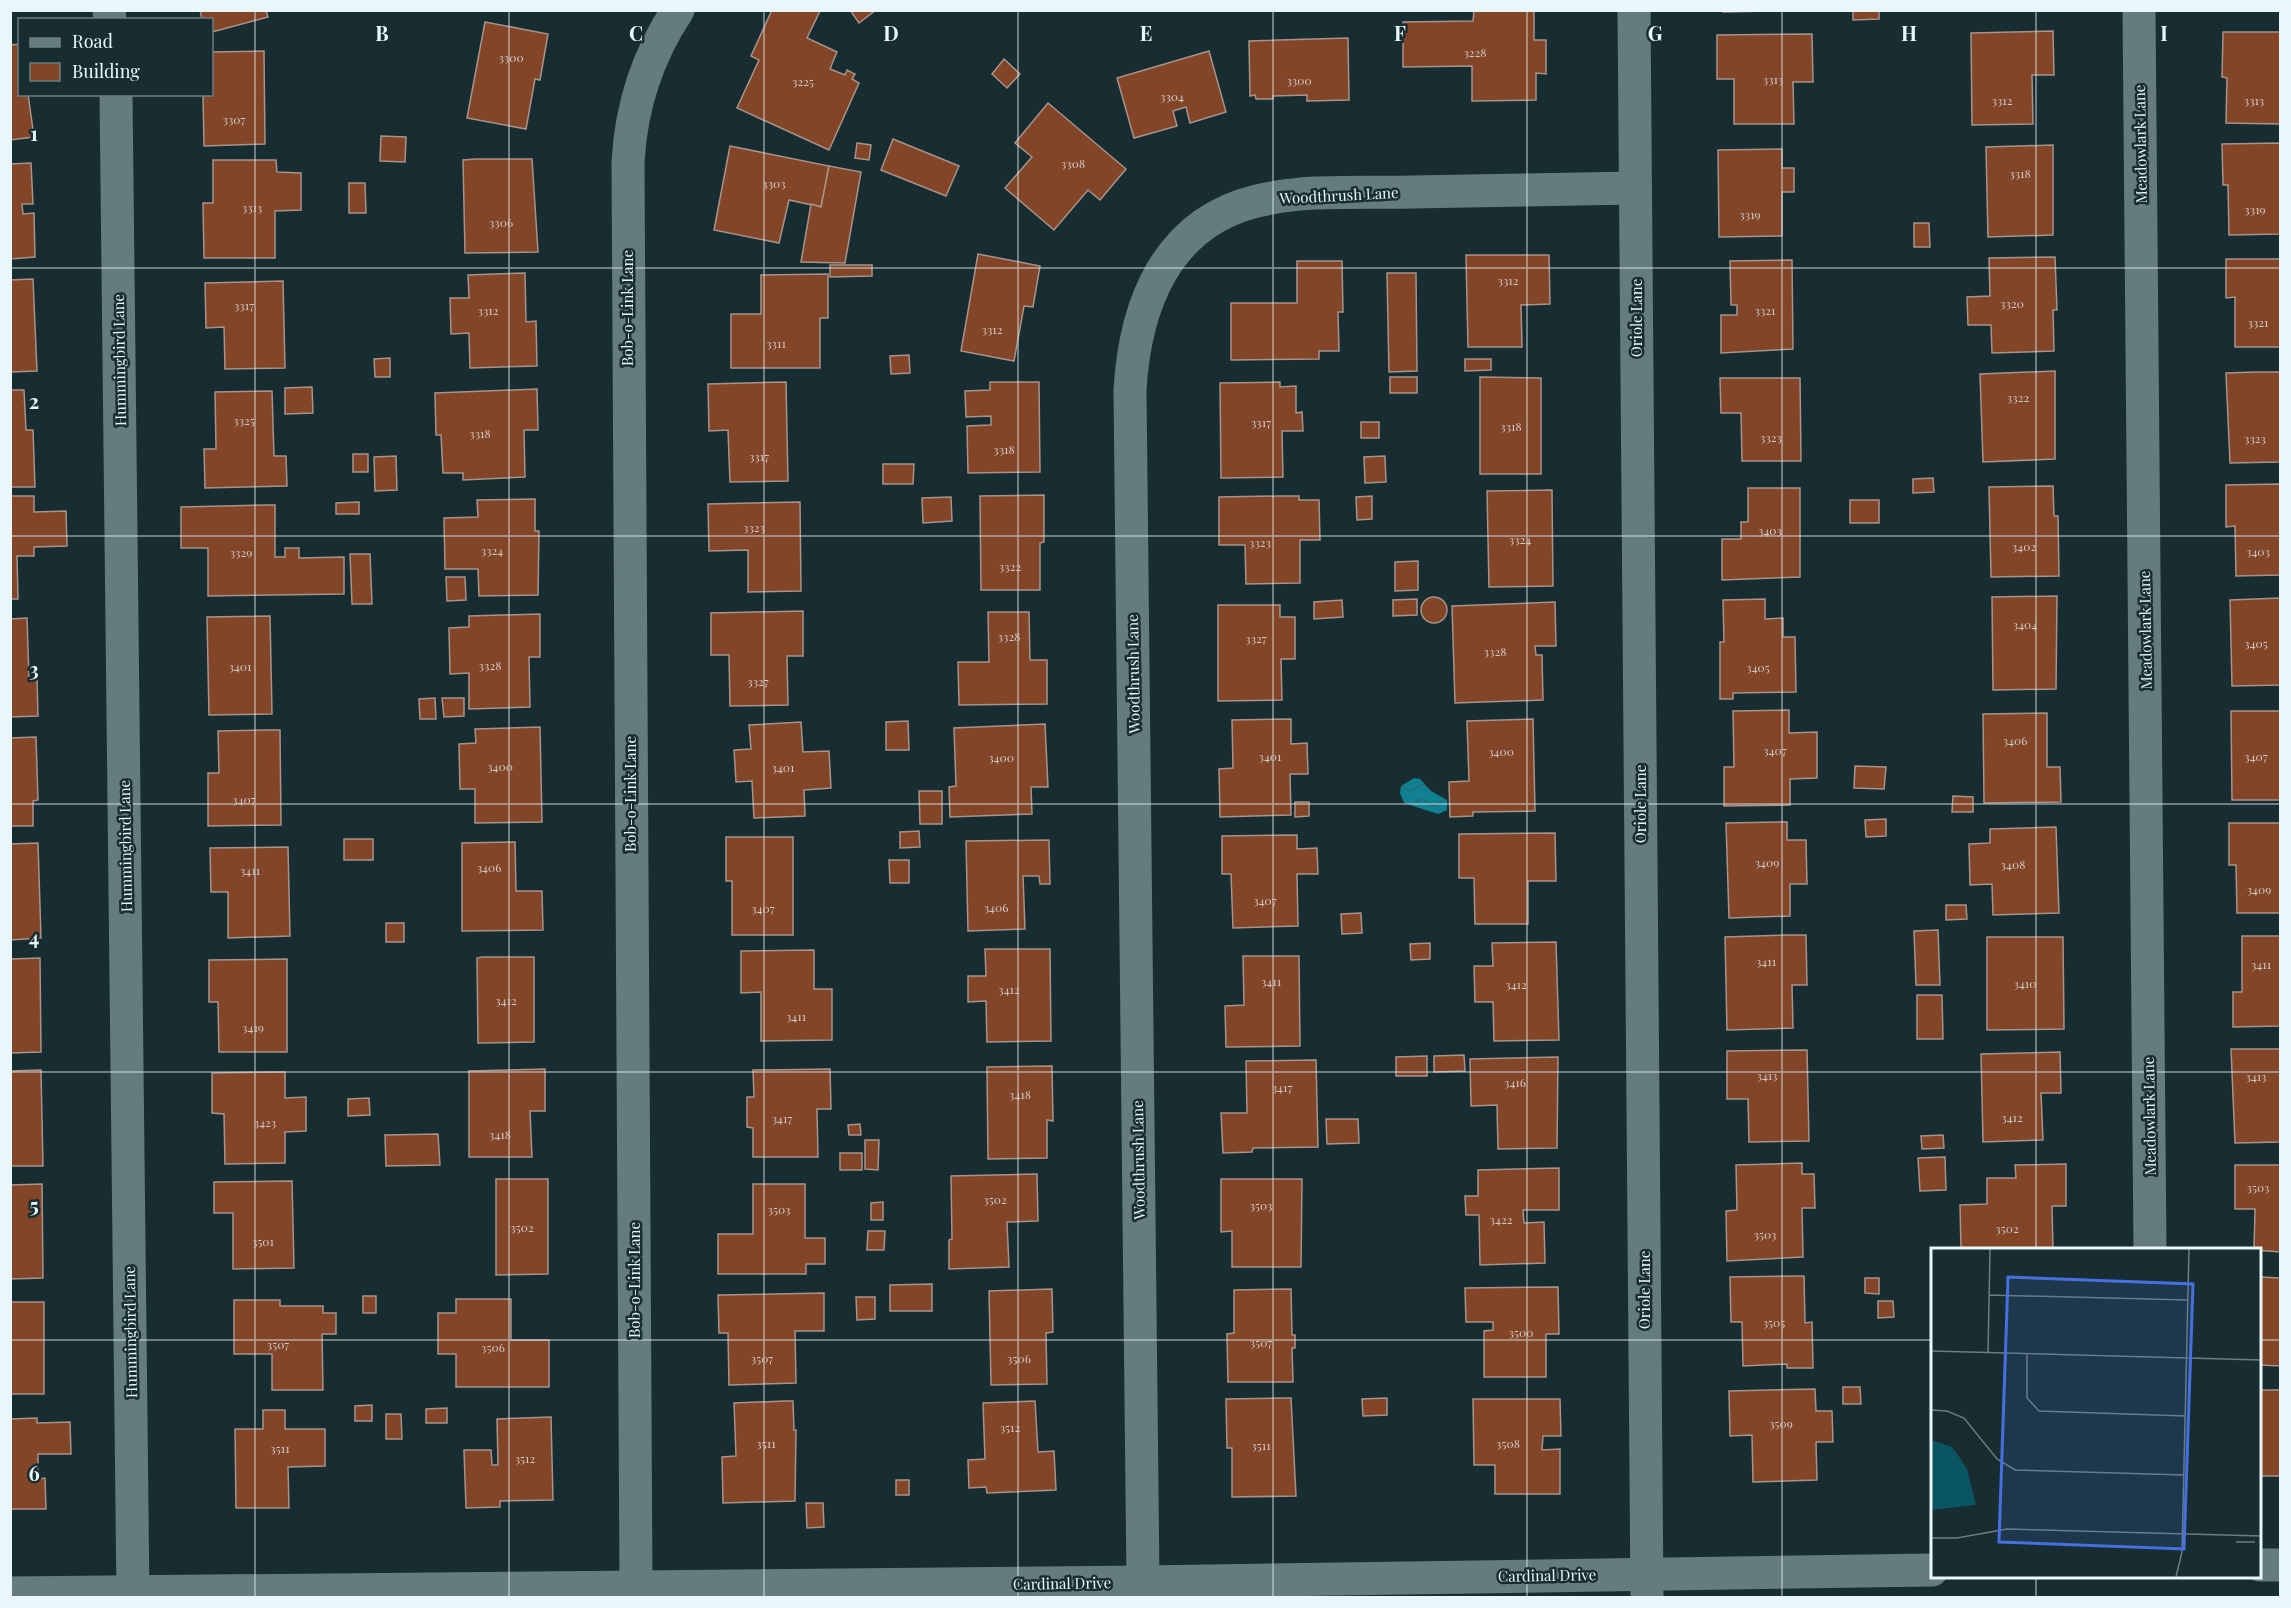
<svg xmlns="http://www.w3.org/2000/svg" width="2291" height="1608" font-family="'Playfair Display',serif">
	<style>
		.water { fill: url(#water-waves) }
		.building { fill: #824528; stroke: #a8938a; stroke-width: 1.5 }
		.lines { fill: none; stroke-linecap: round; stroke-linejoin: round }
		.minor { stroke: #647b80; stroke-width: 33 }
		.grid { fill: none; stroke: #eaf7fa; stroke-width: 1.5; stroke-opacity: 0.55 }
		.labels { text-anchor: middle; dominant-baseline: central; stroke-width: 5; stroke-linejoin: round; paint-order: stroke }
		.number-label { font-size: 12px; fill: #d0cac6 }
		.street-label { font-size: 15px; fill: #eaf7fa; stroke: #182d32 }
		.inset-road { fill: none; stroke: #6c7e82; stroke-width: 1.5 }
		.view { fill: #4670df; fill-opacity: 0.15; stroke: #4670df; stroke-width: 3 }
		.inset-edge { fill: none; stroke: #eaf7fa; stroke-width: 3 }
		.grid-label { font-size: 20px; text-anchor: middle; font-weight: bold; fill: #eaf7fa; stroke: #182d32; stroke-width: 5; stroke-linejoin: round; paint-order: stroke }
	</style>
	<defs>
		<pattern id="water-waves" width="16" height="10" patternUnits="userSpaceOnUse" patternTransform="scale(1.5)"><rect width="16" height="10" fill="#108092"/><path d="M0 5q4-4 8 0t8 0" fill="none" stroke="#286872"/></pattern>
	</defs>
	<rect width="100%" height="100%" fill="#182d32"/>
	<!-- water -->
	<polygon class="water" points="1414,778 1420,779 1431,791 1447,800 1447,810 1438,814 1404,803 1400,793 1401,786"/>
	<!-- building -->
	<g class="building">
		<polygon points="200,10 266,10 268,17 212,32 212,20 202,20"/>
		<polygon points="772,10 820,11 807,38 837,52 830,69 845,75 847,70 855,74 852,79 859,83 829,150 737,108 759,60 751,56"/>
		<polygon points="850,10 876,10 859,23"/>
		<polygon points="1474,10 1534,10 1534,40 1546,40 1546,74 1536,73 1536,100 1472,101 1472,66 1403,67 1403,22 1473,21"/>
		<polygon points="1723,10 1809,10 1723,12"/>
		<polygon points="1853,10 1879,10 1879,19 1853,20"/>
		<polygon points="485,22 548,34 540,80 535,79 526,129 467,118"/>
		<polygon points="2053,31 2054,75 2032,75 2033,124 1972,125 1971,33"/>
		<polygon points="2223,32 2280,32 2280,124 2226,123 2227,78 2222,77"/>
		<polygon points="1812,34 1813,82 1793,82 1794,124 1734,124 1734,79 1717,79 1717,35"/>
		<polygon points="1348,38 1349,100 1307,101 1307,95 1273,96 1273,99 1256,99 1255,95 1250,96 1249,41"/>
		<polygon points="20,44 20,94 28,94 34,137 10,140 10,45"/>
		<polygon points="264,51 265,144 204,146 203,94 212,94 212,52"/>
		<polygon points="1209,51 1226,112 1190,123 1186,107 1173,111 1177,126 1134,138 1117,78"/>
		<polygon points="1004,59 1020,74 1007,88 992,74"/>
		<polygon points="1048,103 1126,169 1100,200 1088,190 1054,230 1005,188 1032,157 1015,143"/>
		<polygon points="381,136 406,137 405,162 380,161"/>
		<polygon points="893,139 959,166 946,196 881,170"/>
		<polygon points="857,143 871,145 869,160 855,158"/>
		<polygon points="2280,143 2280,234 2229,235 2228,185 2223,185 2222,144"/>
		<polygon points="2053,145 2053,235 1988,237 1986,147"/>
		<polygon points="730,146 829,166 821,207 789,200 779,243 714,230"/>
		<polygon points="1782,149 1782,168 1794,168 1794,192 1782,192 1782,236 1719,237 1718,150"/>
		<polygon points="476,159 532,159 538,252 465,253 463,160"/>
		<polygon points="213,160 276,160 277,172 301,173 301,210 275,211 275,258 204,258 203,203 213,203"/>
		<polygon points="31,163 33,204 22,204 23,214 34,213 35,257 10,259 10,164"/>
		<polygon points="829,166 861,172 845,263 801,262 811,204 821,207"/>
		<polygon points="349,183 365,183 366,213 349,213"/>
		<polygon points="1914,223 1929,223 1930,247 1914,247"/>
		<polygon points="978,254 1040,266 1033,307 1024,306 1014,361 961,351"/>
		<polygon points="1466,255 1549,255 1550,304 1521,305 1522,347 1468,347"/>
		<polygon points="2055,257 2057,310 2053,310 2054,351 1992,353 1991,325 1968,325 1967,297 1990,296 1989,258"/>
		<polygon points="2226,259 2280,259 2280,347 2235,347 2235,297 2226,298"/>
		<polygon points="1792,260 1793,349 1721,353 1721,315 1737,315 1737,305 1731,305 1730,261"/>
		<polygon points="1297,261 1342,261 1343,312 1338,312 1339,351 1319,351 1319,359 1231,360 1231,303 1297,303"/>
		<polygon points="830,265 872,265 872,276 830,277"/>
		<polygon points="525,273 526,322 536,321 537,366 470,368 469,333 451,334 450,298 469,298 468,275"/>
		<polygon points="1387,273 1416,273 1417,371 1389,372"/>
		<polygon points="828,274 828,318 820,318 820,368 731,368 731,314 761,314 761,275"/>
		<polygon points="33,279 37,371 10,372 10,280"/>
		<polygon points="283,281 285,368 225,369 224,327 206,328 205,283"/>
		<polygon points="909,355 910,373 891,374 890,356"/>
		<polygon points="390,358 390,377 375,377 374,359"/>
		<polygon points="1465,359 1491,359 1491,370 1465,371"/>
		<polygon points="2055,371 2055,459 1983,462 1980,374"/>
		<polygon points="2257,372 2280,372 2280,462 2230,463 2226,373"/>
		<rect x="1390" y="377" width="27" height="16"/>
		<polygon points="1480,377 1541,378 1541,474 1480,474"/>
		<polygon points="1720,378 1800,378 1801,461 1742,461 1741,413 1721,413"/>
		<polygon points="786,382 788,481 730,482 728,430 709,431 708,384"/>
		<polygon points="990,382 1039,382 1040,472 968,473 967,426 991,425 991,416 966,417 965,391 990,390"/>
		<polygon points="1280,382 1280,387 1296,386 1296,413 1302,412 1303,431 1282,431 1283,477 1221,478 1220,383"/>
		<polygon points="312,387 313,413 285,414 285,388"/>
		<polygon points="537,389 538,430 524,430 525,477 463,480 463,473 443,473 441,435 436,435 435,393"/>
		<polygon points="10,390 24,390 26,430 33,430 35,487 10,487"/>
		<polygon points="272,391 274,456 286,456 287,486 205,488 204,449 216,449 215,392"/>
		<rect x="1361" y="422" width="18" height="16"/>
		<rect x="353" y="454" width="15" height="18"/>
		<polygon points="396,456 397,490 375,491 374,457"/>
		<polygon points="1385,456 1386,482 1365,483 1364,457"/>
		<polygon points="883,464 914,464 913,484 883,484"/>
		<polygon points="1933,478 1934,492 1913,493 1913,479"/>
		<polygon points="2280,484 2280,575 2236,576 2235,526 2226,527 2226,485"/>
		<polygon points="2053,486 2054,516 2058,516 2059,576 1991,577 1989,487"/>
		<polygon points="1748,488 1800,488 1800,577 1722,580 1722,539 1741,539 1741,522 1748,522"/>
		<polygon points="1552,490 1553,586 1489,587 1487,491"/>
		<polygon points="1044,495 1044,542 1040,543 1040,590 981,590 980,496"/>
		<polygon points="10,496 34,496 34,512 66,511 67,546 34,547 34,556 17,556 18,599 10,599"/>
		<polygon points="1278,496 1299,496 1299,500 1319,500 1320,540 1300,540 1300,583 1246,584 1245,545 1219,545 1219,497"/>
		<polygon points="1372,496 1372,519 1357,520 1356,497"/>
		<polygon points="951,497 952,521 923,523 922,498"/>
		<polygon points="535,499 535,531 539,531 538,595 479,596 478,569 445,569 444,518 478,517 477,500"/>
		<rect x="1850" y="500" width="29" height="23"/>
		<polygon points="359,502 359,514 336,514 336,503"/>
		<polygon points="800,502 801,591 748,592 748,550 709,551 708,504"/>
		<polygon points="268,505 275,505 275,557 285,557 285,548 299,548 299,558 344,557 344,594 208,596 208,548 181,548 181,507"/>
		<polygon points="350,554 370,554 372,604 352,604"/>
		<polygon points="1418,561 1418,590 1395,591 1395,562"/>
		<polygon points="446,577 465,577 466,600 447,601"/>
		<polygon points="2057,596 2056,689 1993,690 1992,597"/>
		<circle cx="1434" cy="610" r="13"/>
		<polygon points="2280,598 2280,685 2232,686 2230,600"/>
		<polygon points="1417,599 1417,615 1393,616 1393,600"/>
		<polygon points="1765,599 1765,619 1783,618 1783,637 1795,637 1796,692 1733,693 1733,699 1720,699 1720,642 1724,642 1723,600"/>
		<polygon points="1342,600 1343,617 1314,619 1314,602"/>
		<polygon points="1555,602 1556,646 1535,646 1536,655 1542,655 1543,700 1455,703 1452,606"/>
		<polygon points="1218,605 1280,605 1280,617 1295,617 1295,659 1281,659 1282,700 1218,701"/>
		<polygon points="803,611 803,656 787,656 788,705 730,706 729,655 711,655 711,613"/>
		<polygon points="988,612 1029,612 1030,660 1047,660 1047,704 959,705 958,662 989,662"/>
		<polygon points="540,614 540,657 529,657 530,707 469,709 469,673 450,674 449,628 469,627 469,616"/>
		<polygon points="270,616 272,714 209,715 207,617"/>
		<polygon points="27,618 29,678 37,678 38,716 10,717 10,619"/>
		<polygon points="435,698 436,719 420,719 419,699"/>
		<polygon points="442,698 464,698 464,716 444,717"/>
		<polygon points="1789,710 1789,733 1817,732 1817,778 1790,779 1790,805 1724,806 1724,767 1734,767 1733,711"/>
		<polygon points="2231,711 2280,711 2280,800 2232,800"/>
		<polygon points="2047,713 2047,767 2060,767 2061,802 1984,803 1983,714"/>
		<polygon points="1291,719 1291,744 1307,743 1308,774 1290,774 1291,815 1220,817 1219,769 1233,768 1232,720"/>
		<polygon points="1533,719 1535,811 1473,812 1473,816 1450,817 1449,782 1469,781 1467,721"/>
		<polygon points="908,721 909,750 886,750 886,722"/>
		<polygon points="801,722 803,752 829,751 831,788 804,790 805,816 754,818 752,781 736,782 734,750 751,749 749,725"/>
		<polygon points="1045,724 1048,787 1031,787 1032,814 950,817 949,787 956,786 954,728"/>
		<polygon points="540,727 542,822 475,823 475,789 460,789 459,744 476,743 475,729"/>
		<polygon points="266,730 280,730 281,825 208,826 208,773 219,773 218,731"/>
		<polygon points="36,737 38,800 33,801 33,826 10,826 10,738"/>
		<polygon points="1855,766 1886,767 1884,789 1854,788"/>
		<polygon points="919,791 942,791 942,824 920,824"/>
		<polygon points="1953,796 1973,797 1973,812 1952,812"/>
		<polygon points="1295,802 1309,802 1309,816 1295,817"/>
		<polygon points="1886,819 1886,836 1866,837 1865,820"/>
		<polygon points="1779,822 1787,822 1787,840 1806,840 1807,884 1790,884 1790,916 1729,918 1726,823"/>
		<polygon points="2229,823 2280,823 2280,913 2237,913 2236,865 2229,865"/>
		<polygon points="2056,827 2059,913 1993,915 1992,884 1970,885 1969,844 1990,843 1990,829"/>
		<polygon points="919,831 920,847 900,848 900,832"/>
		<polygon points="1555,833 1556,881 1528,881 1528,924 1475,924 1474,878 1459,878 1459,834"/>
		<polygon points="1297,835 1297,849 1317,848 1318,874 1297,874 1298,926 1233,928 1231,874 1222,874 1222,836"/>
		<polygon points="726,837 793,837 793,935 732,935 732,881 726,881"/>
		<rect x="344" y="839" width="29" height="21"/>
		<polygon points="1049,840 1050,884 1040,884 1039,876 1023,876 1025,929 968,931 966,841"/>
		<polygon points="515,842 516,891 542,891 543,930 462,931 462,843"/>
		<polygon points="38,843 41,938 10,940 10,844"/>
		<polygon points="288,847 290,936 228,938 228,892 211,892 210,848"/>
		<polygon points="889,860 909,860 909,883 890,883"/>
		<polygon points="1946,905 1966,905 1967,919 1946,920"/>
		<polygon points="1361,913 1362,933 1342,934 1341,914"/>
		<rect x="386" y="923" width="18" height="19"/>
		<polygon points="1938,930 1940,985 1916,985 1914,931"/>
		<polygon points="1786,935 1806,935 1807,985 1792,985 1793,1028 1727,1030 1725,937"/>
		<polygon points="2242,936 2280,936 2280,1026 2233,1027 2233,992 2242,992"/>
		<polygon points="1987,937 2063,937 2064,1029 1987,1030"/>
		<polygon points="1556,942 1559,1040 1494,1041 1493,1002 1475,1002 1474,966 1493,966 1492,943"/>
		<polygon points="1430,943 1430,959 1411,960 1410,944"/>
		<polygon points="985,949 1050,949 1051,1041 987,1042 986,1001 968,1002 968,976 986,976"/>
		<polygon points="814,950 814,989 832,989 832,1040 761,1041 761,992 741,993 741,951"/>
		<polygon points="1243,956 1299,956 1300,1046 1226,1047 1225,1006 1244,1005"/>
		<polygon points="482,957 534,957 534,1042 478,1043 477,958"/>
		<polygon points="40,958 41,1052 10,1053 10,959"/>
		<polygon points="287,959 287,1052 219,1052 218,1002 209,1002 209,960"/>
		<polygon points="1917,995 1942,995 1943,1039 1917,1039"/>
		<polygon points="2231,1049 2280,1049 2280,1142 2235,1143"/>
		<polygon points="1807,1050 1809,1141 1749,1142 1748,1099 1727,1099 1727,1051"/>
		<polygon points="2060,1052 2061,1093 2041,1093 2043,1140 1983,1142 1981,1054"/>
		<polygon points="1464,1055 1465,1071 1434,1072 1434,1056"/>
		<polygon points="1427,1056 1427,1076 1396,1076 1396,1057"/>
		<polygon points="1558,1057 1557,1148 1498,1149 1497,1105 1471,1106 1470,1059"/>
		<polygon points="1316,1060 1318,1147 1253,1148 1252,1152 1223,1153 1221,1113 1247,1113 1246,1061"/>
		<polygon points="1052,1066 1053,1121 1047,1120 1047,1158 988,1159 987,1067"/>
		<polygon points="545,1069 545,1111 530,1111 532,1157 469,1157 469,1071"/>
		<polygon points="830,1069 831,1109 817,1109 818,1157 753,1157 753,1128 747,1127 747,1097 754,1097 753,1070"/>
		<polygon points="41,1070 43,1166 10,1166 10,1071"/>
		<polygon points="278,1072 285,1072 285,1098 306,1097 306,1131 285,1132 285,1163 225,1164 224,1114 212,1113 212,1073"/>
		<polygon points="369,1098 370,1115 348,1116 348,1099"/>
		<polygon points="1326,1119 1358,1119 1359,1143 1327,1144"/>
		<polygon points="860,1124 861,1135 849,1135 848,1125"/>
		<polygon points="438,1134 440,1165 386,1166 385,1135"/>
		<polygon points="1943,1135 1944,1148 1922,1149 1921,1136"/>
		<polygon points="865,1140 879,1140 878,1170 865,1169"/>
		<rect x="840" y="1153" width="22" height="17"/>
		<polygon points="1945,1157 1946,1190 1920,1191 1918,1158"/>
		<polygon points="1802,1163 1802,1174 1814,1174 1815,1208 1802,1208 1803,1257 1727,1261 1726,1211 1737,1210 1736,1165"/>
		<polygon points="2066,1164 2066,1206 2052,1206 2053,1250 1961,1250 1960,1205 1987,1204 1987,1178 2016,1178 2015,1165"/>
		<polygon points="2235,1165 2280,1165 2280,1252 2254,1250 2255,1209 2235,1209"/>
		<polygon points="1559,1168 1559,1210 1523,1210 1524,1223 1544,1222 1545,1263 1480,1265 1479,1215 1466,1215 1465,1196 1478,1196 1478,1170"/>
		<polygon points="1037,1174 1038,1221 1007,1222 1009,1267 949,1269 949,1240 952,1239 951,1176"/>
		<polygon points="496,1179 548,1179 548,1274 496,1275"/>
		<polygon points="1221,1179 1302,1179 1301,1267 1232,1267 1232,1231 1221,1232"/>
		<polygon points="292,1181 294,1268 233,1269 233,1213 214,1213 214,1182"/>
		<polygon points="42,1184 43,1278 10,1279 10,1185"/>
		<polygon points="753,1184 805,1184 805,1238 825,1238 825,1264 806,1264 806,1274 718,1274 718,1234 753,1234"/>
		<polygon points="883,1202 883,1220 871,1220 871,1203"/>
		<polygon points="868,1231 885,1231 884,1250 867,1250"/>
		<polygon points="1795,1276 1804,1276 1805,1323 1812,1322 1813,1368 1787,1368 1787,1364 1743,1366 1742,1322 1731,1322 1730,1277"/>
		<polygon points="2260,1277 2280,1278 2280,1366 2260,1365"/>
		<polygon points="1865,1278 1879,1278 1879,1294 1865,1293"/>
		<polygon points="932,1284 932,1311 890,1311 890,1285"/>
		<polygon points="1558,1287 1559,1334 1546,1334 1546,1377 1484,1377 1484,1331 1493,1330 1493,1322 1466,1322 1465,1288"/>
		<polygon points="1052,1289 1053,1332 1046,1333 1047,1384 991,1385 989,1291"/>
		<polygon points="1291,1289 1292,1335 1295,1335 1295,1348 1292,1348 1293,1382 1228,1382 1227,1334 1234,1333 1234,1290"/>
		<polygon points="824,1293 824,1331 795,1331 796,1383 729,1385 728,1333 719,1333 718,1295"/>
		<rect x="363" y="1296" width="13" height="17"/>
		<polygon points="856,1297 875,1297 875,1319 857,1320"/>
		<polygon points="456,1299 511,1299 511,1340 549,1340 549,1387 456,1387 456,1354 438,1354 438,1313 456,1313"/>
		<polygon points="234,1300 280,1300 280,1306 323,1306 323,1313 336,1313 336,1334 322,1334 323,1390 272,1390 272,1354 234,1354"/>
		<polygon points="1878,1301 1893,1301 1894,1317 1878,1318"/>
		<rect x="10" y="1302" width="34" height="92"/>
		<polygon points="1843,1387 1860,1387 1861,1404 1843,1404"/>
		<polygon points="1815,1389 1816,1411 1832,1411 1833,1442 1816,1442 1817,1480 1753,1482 1752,1435 1730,1436 1729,1391"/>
		<rect x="2260" y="1390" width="20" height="86"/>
		<polygon points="1286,1398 1291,1398 1296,1496 1232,1497 1232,1448 1227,1448 1226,1399"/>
		<polygon points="1387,1398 1387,1415 1363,1416 1362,1399"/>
		<polygon points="1473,1399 1560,1399 1561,1436 1543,1436 1542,1450 1560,1449 1560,1494 1495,1494 1495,1465 1474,1465"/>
		<polygon points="785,1401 793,1401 794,1430 796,1430 795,1501 723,1503 722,1457 736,1456 734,1403"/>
		<polygon points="1035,1401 1038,1452 1054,1451 1056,1490 987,1493 986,1487 969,1488 968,1460 985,1459 983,1403"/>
		<polygon points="372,1405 372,1421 355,1421 355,1406"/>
		<polygon points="447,1408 447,1423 426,1423 426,1409"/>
		<polygon points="263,1410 285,1410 285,1429 325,1429 325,1466 288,1467 289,1508 236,1508 235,1429 263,1429"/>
		<polygon points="386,1414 401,1414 402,1439 386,1439"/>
		<polygon points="551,1417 553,1500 500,1501 500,1507 466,1508 464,1450 491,1450 492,1465 498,1465 497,1419"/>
		<polygon points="37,1418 37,1423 70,1422 71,1454 38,1454 38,1479 45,1478 46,1509 10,1509 10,1419"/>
		<rect x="896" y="1480" width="13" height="15"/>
		<polygon points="806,1503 823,1503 824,1527 807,1528"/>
	</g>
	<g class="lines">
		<!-- minor -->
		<g class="minor">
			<polyline points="109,10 110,20"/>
			<polyline points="1634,10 1647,1598"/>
			<polyline points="2139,10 2150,1250"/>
			<polyline points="116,94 133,1598"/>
			<polyline points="2260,1565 2280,1565"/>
			<path d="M1143 1582 1130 390C1135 305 1166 223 1257 201 1307 189 1361 193 1412 192 1486 191 1561 189 1635 188"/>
			<path d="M636 1587 628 162C631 108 648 55 678 10"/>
			<polyline points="10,1593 1143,1582 1932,1570"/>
		</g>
	</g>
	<!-- grid -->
	<path class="grid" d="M255 10V1598M509 10V1598M764 10V1598M1018 10V1598M1273 10V1598M1527 10V1598M1782 10V1598M2036 10V1250M10 268H2280M10 536H2280M10 804H2280M10 1072H2280M10 1340H1932M2260 1340H2280M2036 1576V1598"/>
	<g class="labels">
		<!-- number labels -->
		<g class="number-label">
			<text x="1475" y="52">3228</text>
			<text x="511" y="57">3300</text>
			<text x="1773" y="79">3313</text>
			<text x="1299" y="80">3300</text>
			<text x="803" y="81">3225</text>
			<text x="1172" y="96">3304</text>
			<text x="2002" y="100">3312</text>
			<text x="2254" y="100">3313</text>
			<text x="234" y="119">3307</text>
			<text x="1073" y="163">3308</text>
			<text x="2020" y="173">3318</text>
			<text x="774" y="183">3303</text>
			<text x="252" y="207">3313</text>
			<text x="2255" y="209">3319</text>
			<text x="1750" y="214">3319</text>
			<text x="501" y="222">3306</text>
			<text x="1508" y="280">3312</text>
			<text x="2012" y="303">3320</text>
			<text x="244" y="305">3317</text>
			<text x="488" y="310">3312</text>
			<text x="1765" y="310">3321</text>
			<text x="2258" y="322">3321</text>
			<text x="992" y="329">3312</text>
			<text x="776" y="343">3311</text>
			<text x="2018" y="397">3322</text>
			<text x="244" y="420">3325</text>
			<text x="1261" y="422">3317</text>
			<text x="1511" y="426">3318</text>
			<text x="480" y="433">3318</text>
			<text x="1771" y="437">3323</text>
			<text x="2255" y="438">3323</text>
			<text x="1004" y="449">3318</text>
			<text x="759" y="456">3317</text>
			<text x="754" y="527">3323</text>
			<text x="1770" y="530">3403</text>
			<text x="1520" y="539">3324</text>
			<text x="1260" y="542">3323</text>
			<text x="2024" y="546">3402</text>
			<text x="492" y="550">3324</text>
			<text x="2258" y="551">3403</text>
			<text x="241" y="552">3329</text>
			<text x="1010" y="566">3322</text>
			<text x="2025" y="624">3404</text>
			<text x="1009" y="636">3328</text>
			<text x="1256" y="638">3327</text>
			<text x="2256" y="643">3405</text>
			<text x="1495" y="651">3328</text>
			<text x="490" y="665">3328</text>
			<text x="240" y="666">3401</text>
			<text x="1758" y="667">3405</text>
			<text x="758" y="681">3327</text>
			<text x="2015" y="740">3406</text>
			<text x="1775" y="750">3407</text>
			<text x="1501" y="751">3400</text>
			<text x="1270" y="756">3401</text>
			<text x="2256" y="756">3407</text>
			<text x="1001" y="757">3400</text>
			<text x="500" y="766">3400</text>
			<text x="783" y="767">3401</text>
			<text x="244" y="799">3407</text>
			<text x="1767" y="862">3409</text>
			<text x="2013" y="864">3408</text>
			<text x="489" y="867">3406</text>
			<text x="250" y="870">3411</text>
			<text x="2259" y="889">3409</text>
			<text x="1265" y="900">3407</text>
			<text x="996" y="907">3406</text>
			<text x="763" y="908">3407</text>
			<text x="1766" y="961">3411</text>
			<text x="2261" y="964">3411</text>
			<text x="1271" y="981">3411</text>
			<text x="2025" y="983">3410</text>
			<text x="1516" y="984">3412</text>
			<text x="1009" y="989">3412</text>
			<text x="506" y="1000">3412</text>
			<text x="796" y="1016">3411</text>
			<text x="253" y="1027">3419</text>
			<text x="1767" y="1075">3413</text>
			<text x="2256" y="1076">3413</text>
			<text x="1515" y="1082">3416</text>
			<text x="1282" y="1087">3417</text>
			<text x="1020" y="1094">3418</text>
			<text x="2012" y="1117">3412</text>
			<text x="782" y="1118">3417</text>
			<text x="265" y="1122">3423</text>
			<text x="500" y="1134">3418</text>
			<text x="2258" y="1187">3503</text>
			<text x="995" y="1199">3502</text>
			<text x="1261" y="1205">3503</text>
			<text x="779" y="1209">3503</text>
			<text x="1501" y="1219">3422</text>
			<text x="522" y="1227">3502</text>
			<text x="2007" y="1228">3502</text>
			<text x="1765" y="1234">3503</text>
			<text x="263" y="1241">3501</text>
			<text x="1774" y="1322">3505</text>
			<text x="1521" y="1332">3500</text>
			<text x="1261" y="1342">3507</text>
			<text x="278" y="1344">3507</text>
			<text x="493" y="1347">3506</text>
			<text x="762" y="1358">3507</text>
			<text x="1019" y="1358">3506</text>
			<text x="1781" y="1423">3509</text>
			<text x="1010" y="1427">3512</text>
			<text x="766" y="1443">3511</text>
			<text x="1508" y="1443">3508</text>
			<text x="1261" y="1445">3511</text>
			<text x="280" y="1448">3511</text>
			<text x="525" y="1458">3512</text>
		</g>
		<!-- street labels -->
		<g class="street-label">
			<text transform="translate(2140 144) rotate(-91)">Meadowlark Lane</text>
			<text transform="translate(1339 195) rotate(-3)">Woodthrush Lane</text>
			<text transform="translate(627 308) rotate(-90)">Bob-o-Link Lane</text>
			<text transform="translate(1636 318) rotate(-90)">Oriole Lane</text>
			<text transform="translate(119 360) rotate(-91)">Hummingbird Lane</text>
			<text transform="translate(2145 630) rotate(-91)">Meadowlark Lane</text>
			<text transform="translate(1133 674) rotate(-91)">Woodthrush Lane</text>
			<text transform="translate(630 794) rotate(-90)">Bob-o-Link Lane</text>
			<text transform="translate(1640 804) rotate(-90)">Oriole Lane</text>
			<text transform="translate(125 846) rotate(-91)">Hummingbird Lane</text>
			<text transform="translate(2149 1116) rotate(-91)">Meadowlark Lane</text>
			<text transform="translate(1138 1160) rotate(-91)">Woodthrush Lane</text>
			<text transform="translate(634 1280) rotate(-90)">Bob-o-Link Lane</text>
			<text transform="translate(1644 1290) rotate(-90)">Oriole Lane</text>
			<text transform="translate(130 1332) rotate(-91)">Hummingbird Lane</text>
			<text transform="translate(1547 1575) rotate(-1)">Cardinal Drive</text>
			<text transform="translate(1062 1583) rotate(-1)">Cardinal Drive</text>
		</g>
	</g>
	<!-- overview -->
	<g transform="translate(1931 1248)">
		<rect width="330" height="330" fill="#182d32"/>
		<path d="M0 192 21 199 29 210 36 221 45 257 0 262Z" fill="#0a5562"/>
		<path class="inset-road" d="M58 47 257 52M0 103 330 112M57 105 59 1M96 106V150L108 163 255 168M0 162 16 163 33 170 66 211 84 222 253 227M0 290H26L76 281 330 288M305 294H324M245 329 251 304 258 1"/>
		<path class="view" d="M77 29 262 36 253 301 68 294Z"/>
		<rect width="330" height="330" class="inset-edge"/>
	</g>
	<g class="grid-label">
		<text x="382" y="41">B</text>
		<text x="636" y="41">C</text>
		<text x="891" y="41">D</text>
		<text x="1146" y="41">E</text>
		<text x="1400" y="41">F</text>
		<text x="1655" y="41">G</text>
		<text x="1909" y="41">H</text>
		<text x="2164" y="41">I</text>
		<text x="34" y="141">1</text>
		<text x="34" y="409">2</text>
		<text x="34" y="677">3</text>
		<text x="34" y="945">4</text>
		<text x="34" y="1213">5</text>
		<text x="34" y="1481">6</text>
	</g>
	<!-- border -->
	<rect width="2291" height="1608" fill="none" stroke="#eaf7fa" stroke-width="24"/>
	<!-- legend -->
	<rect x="18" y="18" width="195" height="78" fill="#182d32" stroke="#6c7e82" stroke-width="1.5"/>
	<rect x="30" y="38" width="30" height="9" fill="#647b80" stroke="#6c7e82" stroke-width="1.5"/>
	<text x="72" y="48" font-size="18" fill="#eaf7fa">Road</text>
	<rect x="30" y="63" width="30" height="18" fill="#824528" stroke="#6c7e82" stroke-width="1.5"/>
	<text x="72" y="78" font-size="18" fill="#eaf7fa">Building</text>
</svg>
